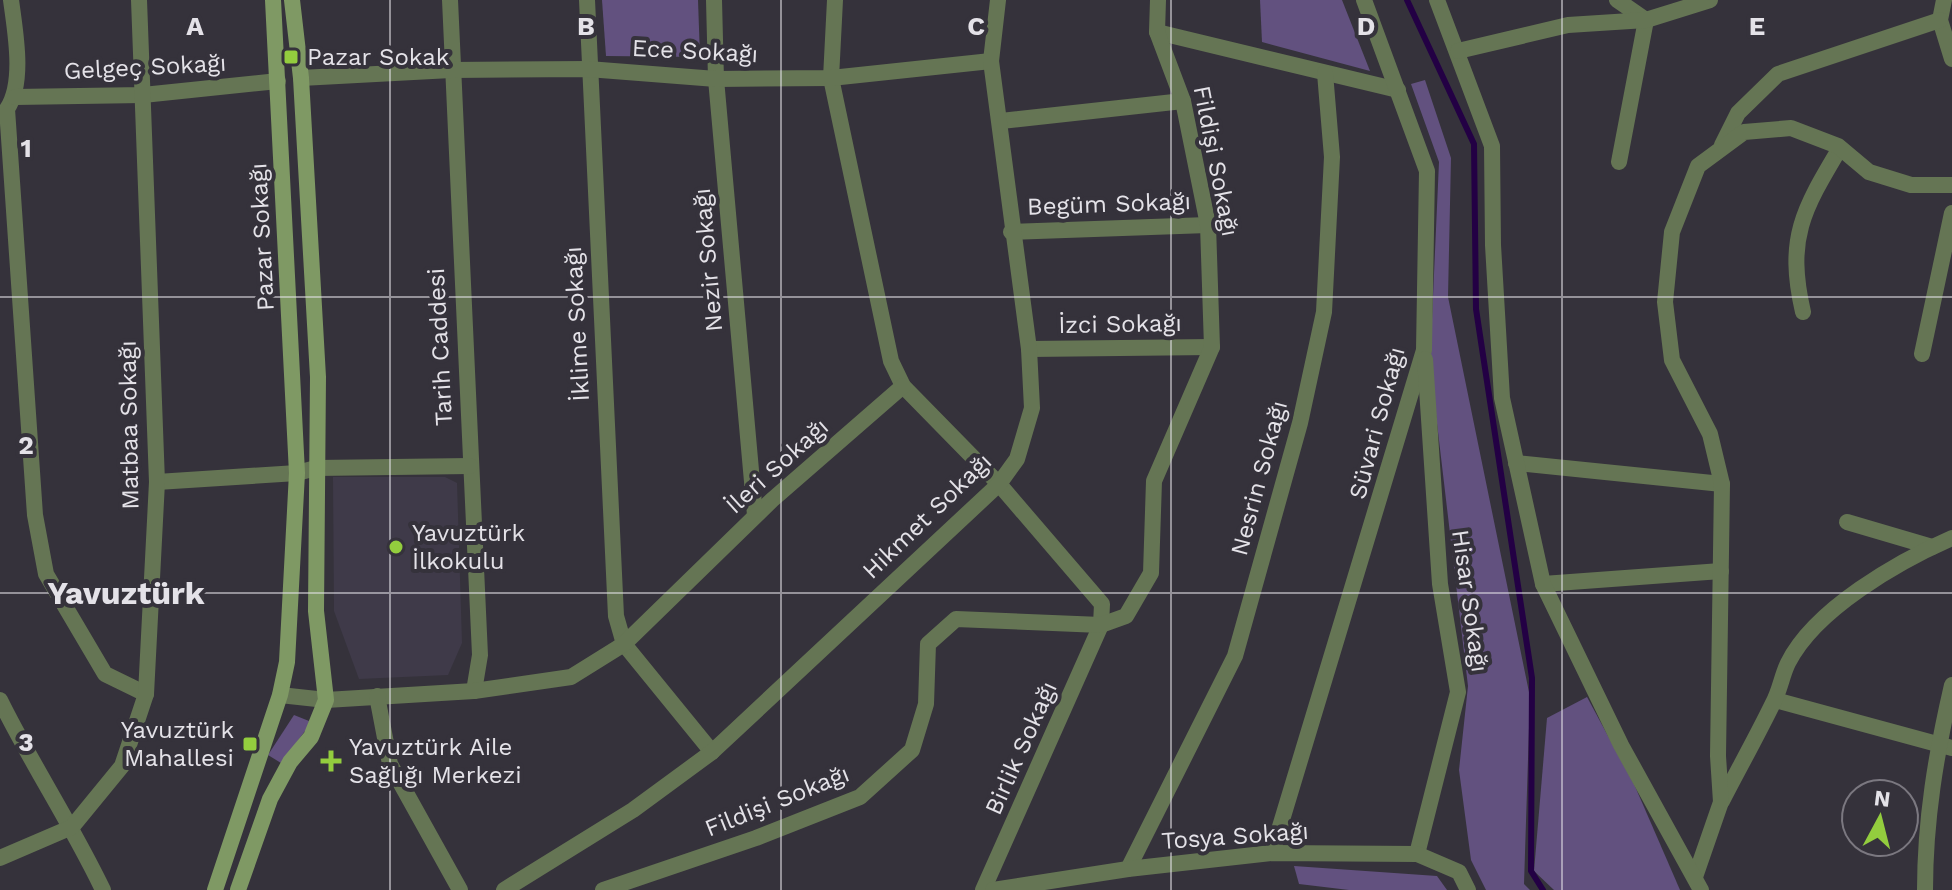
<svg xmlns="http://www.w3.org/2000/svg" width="1952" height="890" font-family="'Work Sans',sans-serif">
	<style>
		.built { fill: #3f3a49 }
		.green { fill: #62517f }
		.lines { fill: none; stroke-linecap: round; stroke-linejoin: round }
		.stream { stroke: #230044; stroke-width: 6 }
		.minor { stroke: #657554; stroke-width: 16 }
		.tertiary { stroke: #657554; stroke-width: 16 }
		.secondary { stroke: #7f9964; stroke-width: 16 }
		.grid { fill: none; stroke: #e4e2e8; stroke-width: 2; stroke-opacity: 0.55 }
		.poi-dot { fill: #93cd3e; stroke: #35323b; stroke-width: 3 }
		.labels { text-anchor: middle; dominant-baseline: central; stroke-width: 8; stroke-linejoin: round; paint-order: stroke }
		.street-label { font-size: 24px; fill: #e4e2e8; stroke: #35323b }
		.poi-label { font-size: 24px; fill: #e4e2e8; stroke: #35323b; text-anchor: start }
		.district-label { font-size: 32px; font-weight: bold; fill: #e4e2e8; stroke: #35323b }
		.grid-label { font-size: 26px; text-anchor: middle; font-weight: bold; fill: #e4e2e8; stroke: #35323b; stroke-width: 8; stroke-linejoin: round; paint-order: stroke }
	</style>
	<rect width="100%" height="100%" fill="#35323b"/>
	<!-- built -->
	<polygon class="built" points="333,477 445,477 457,483 462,643 448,675 359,679 334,611"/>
	<!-- green -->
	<g class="green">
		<polygon points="602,0 698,0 700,57 606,56"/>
		<polygon points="1260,0 1342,0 1370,71 1262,42"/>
		<polygon points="1425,80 1451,158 1448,297 1530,697 1524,884 1530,890 1486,890 1471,860 1459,770 1468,686 1430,364 1439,162 1411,84"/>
		<polygon points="1587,697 1634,784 1680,890 1554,890 1534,871 1547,718"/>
		<polygon points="294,715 309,721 308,727 281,763 268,755"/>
		<polygon points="1294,866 1437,876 1447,890 1349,890 1299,884"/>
	</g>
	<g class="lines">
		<!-- stream -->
		<polyline class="stream" points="1407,0 1474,144 1476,309 1532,678 1531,871 1543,890"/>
		<!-- minor -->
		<g class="minor">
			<path d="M11 0C15 31 25 82 7 109L35 515 46 574 105 674 146 694"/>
			<polyline points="450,0 480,655 474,691"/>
			<polyline points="587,0 616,616 624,644 712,752"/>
			<polyline points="714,0 716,79 755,515"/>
			<polyline points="835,0 831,78 891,361 903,386 999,484 1102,604 1101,625 983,890"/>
			<polyline points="1617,0 1646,20 1619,162"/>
			<polyline points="1944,0 1940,20 1952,59"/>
			<polyline points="1157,32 1398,90"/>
			<polyline points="301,78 451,70 588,69 716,79 831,78 991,61"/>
			<polyline points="15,97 143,95 278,81"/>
			<polyline points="1001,121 1183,101"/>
			<polyline points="1722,145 1738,113 1778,74 1940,20"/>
			<polyline points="1011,232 1208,225"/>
			<path d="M1803 312C1786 238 1803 210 1840 148"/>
			<polyline points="1029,349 1212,347"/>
			<polyline points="1922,354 1952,213"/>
			<polyline points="1516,463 1722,484"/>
			<polyline points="157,482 297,473 316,468 470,466"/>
			<polyline points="1847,522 1932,547"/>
			<polyline points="1543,584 1721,571"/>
			<polyline points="280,695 326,700 474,691 571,677 624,644 772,500 903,386"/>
			<polyline points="377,696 390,764 460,890"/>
			<path d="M0 700C32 765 72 825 103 890"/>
			<polyline points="1775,700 1952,748"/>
			<path d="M1722 801C1739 768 1757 736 1773 703 1780 690 1782 675 1788 663 1815 609 1899 561 1952 538"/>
			<polyline points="1272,853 1424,350 1427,171 1364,0"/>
			<polyline points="1417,854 1458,692 1440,584 1425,359"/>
			<polyline points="0,858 72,827 122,766 146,694 157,482 139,0"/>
			<polyline points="1128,869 1235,656 1300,423 1324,312 1332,157 1325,73"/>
			<polyline points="1695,877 1721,802 1718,756 1722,484 1710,434 1672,360 1665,302 1672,232 1698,166 1744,132 1791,128 1838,146 1869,172 1911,185 1952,185"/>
			<polyline points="504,890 633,810 712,752 999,484 1017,459 1032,408 1029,349 991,61 998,0"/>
			<polyline points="603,890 756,838 860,797 912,750 926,704 928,644 956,619 1101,625 1126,616 1151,573 1154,481 1212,347 1208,225 1183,101 1157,32 1158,0"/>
			<polyline points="993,890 1128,869 1272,853 1417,854 1459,872 1468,890"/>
			<path d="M1925 890C1925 820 1936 754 1952 685"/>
		</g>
		<!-- tertiary -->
		<g class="tertiary">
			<polyline points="1437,0 1492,146 1493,245 1502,398 1543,584 1621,745 1701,890"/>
			<polyline points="1458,51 1568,25 1646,20 1710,0"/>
		</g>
		<!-- secondary -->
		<g class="secondary">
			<polyline points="215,890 280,695 287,662 297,473 273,0"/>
			<polyline points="238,890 270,799 290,762 311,737 326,700 316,611 318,377 301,78 292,0"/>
		</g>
	</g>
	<!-- grid -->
	<path class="grid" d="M390 0V890M781 0V890M1171 0V890M1562 0V890M0 297H1952M0 593H1952"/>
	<!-- markers -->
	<g class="poi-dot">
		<rect x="283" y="49" width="16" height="16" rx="4"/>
		<circle cx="396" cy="547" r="8"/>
		<rect x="242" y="736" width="16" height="16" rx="4"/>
		<path d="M327 749h8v8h8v8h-8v8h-8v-8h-8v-8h8z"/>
	</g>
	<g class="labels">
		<!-- street labels -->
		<g class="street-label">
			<text transform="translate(695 51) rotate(3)">Ece Sokağı</text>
			<text transform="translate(145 67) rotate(-3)">Gelgeç Sokağı</text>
			<text transform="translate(1216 161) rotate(79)">Fildişi Sokağı</text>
			<text transform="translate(1109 204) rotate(-2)">Begüm Sokağı</text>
			<text transform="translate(262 237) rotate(-93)">Pazar Sokağı</text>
			<text transform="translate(708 260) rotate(-95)">Nezir Sokağı</text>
			<text transform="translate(577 324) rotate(-93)">İklime Sokağı</text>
			<text transform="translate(1120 324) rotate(-1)">İzci Sokağı</text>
			<text transform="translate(440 347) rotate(-93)">Tarih Caddesi</text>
			<text transform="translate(1377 423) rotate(-75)">Süvari Sokağı</text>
			<text transform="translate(129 425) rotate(-91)">Matbaa Sokağı</text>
			<text transform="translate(777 466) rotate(-42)">İleri Sokağı</text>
			<text transform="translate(1259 478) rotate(-75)">Nesrin Sokağı</text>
			<text transform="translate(927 516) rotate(-44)">Hikmet Sokağı</text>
			<text transform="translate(1470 601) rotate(82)">Hisar Sokağı</text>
			<text transform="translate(1021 748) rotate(-66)">Birlik Sokağı</text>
			<text transform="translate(777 801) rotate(-22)">Fildişi Sokağı</text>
			<text transform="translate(1235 836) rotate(-4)">Tosya Sokağı</text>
		</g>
		<!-- poi labels -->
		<g class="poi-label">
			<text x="307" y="57">Pazar Sokak</text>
			<text x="412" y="533">Yavuztürk<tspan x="412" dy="28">İlkokulu</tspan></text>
			<text x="234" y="730" text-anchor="end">Yavuztürk<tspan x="234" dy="28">Mahallesi</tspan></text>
			<text x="349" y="747">Yavuztürk Aile<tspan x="349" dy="28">Sağlığı Merkezi</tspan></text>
		</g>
		<!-- district labels -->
		<g class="district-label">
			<text x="126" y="593">Yavuztürk</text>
		</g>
	</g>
	<g class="grid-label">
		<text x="195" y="35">A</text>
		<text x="586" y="35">B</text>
		<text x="976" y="35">C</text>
		<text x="1366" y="35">D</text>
		<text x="1757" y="35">E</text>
		<text x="26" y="157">1</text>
		<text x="26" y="454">2</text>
		<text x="26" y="751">3</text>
	</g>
	<!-- north arrow -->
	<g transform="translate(1880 818) rotate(7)"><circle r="38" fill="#35323b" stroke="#7b7880" stroke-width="2"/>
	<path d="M0-6L14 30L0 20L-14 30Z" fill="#93cd3e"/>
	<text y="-12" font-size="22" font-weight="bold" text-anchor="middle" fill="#e4e2e8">N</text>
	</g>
</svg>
